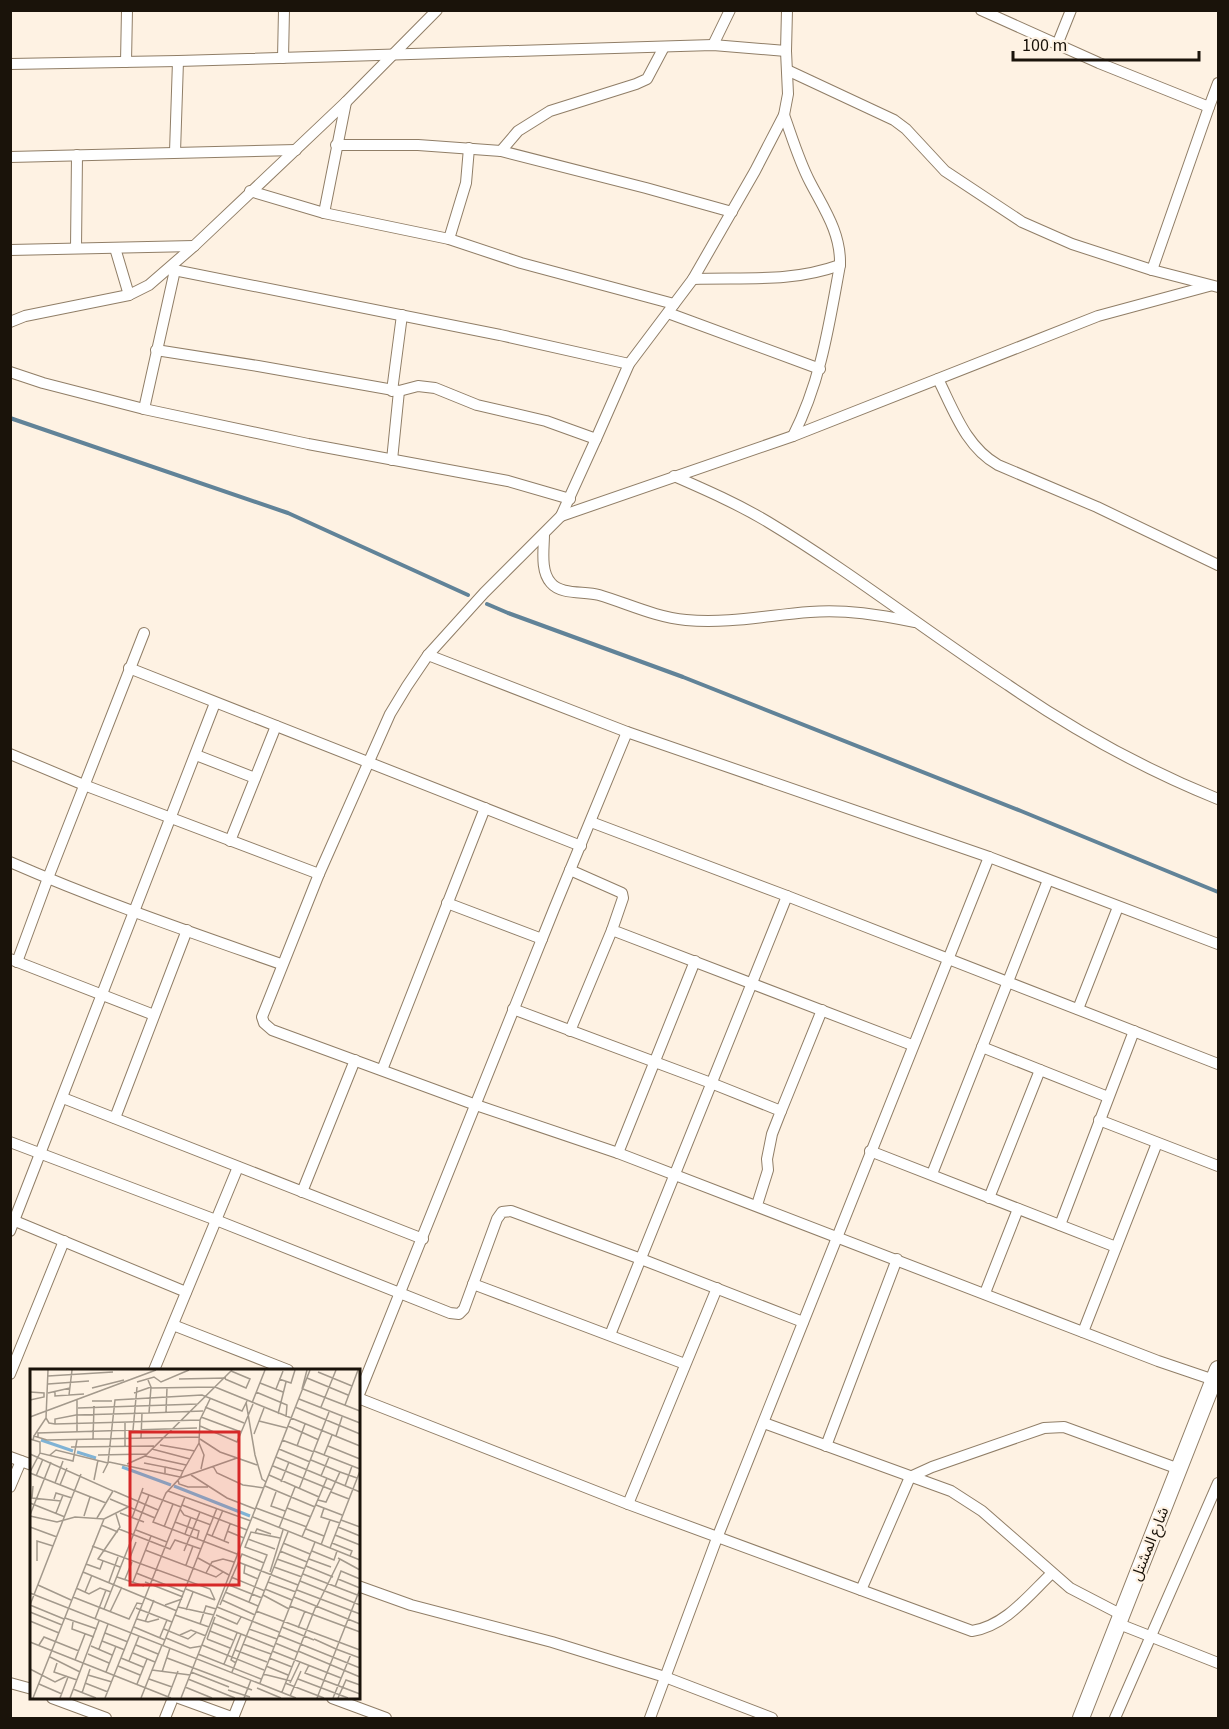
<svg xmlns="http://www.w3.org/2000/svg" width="1229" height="1729" font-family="'Source Sans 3','Noto Sans Arabic',sans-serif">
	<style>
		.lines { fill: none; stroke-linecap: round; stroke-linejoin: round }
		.stream { stroke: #618398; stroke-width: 4 }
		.street-casing { stroke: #907e67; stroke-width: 12 }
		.secondary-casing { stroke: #907e67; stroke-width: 18 }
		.street { stroke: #fff; stroke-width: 10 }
		.secondary { stroke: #fff; stroke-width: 16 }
		.labels { text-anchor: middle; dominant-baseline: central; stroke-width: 4.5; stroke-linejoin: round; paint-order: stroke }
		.street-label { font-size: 15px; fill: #1a130a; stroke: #fef2e3 }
		.inset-river { fill: none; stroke: #80b3d5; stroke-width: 3 }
		.inset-road { fill: none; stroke: #a3998c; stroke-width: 1.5 }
		.view { fill: #d62828; fill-opacity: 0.15; stroke: #d62828; stroke-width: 3 }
		.inset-edge { fill: none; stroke: #1a130a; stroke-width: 3 }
	</style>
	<rect width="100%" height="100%" fill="#fef2e3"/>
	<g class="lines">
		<!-- stream -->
		<g class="stream">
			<polyline points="10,418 288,513 468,595"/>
			<polyline points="487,604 508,613 683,677 1021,811 1218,892"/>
		</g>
		<!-- street casing -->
		<g class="street-casing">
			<g id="street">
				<polyline points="981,10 1099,63 1209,107 1218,83"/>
				<polyline points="713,45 730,10"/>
				<polyline points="1057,45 1071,10"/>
				<polyline points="283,58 284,10"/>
				<polyline points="126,62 127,10"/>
				<polyline points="10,64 178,61 713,45 786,51"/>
				<polyline points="787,70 894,120 906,129 945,171 1022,222 1072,244 1152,270 1218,287"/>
				<path d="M784 115C792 137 799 161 810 182 824 209 841 233 840 265 829 325 821 381 793 436"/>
				<polyline points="336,145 418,145 501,151 646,188 732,212"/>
				<polyline points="501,151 518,131 550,111 636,84 647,79 664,47"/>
				<polyline points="175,152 178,61"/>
				<polyline points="10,157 296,150"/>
				<polyline points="250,191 324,213 449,239 521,263 674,304"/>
				<polyline points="324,213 346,102"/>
				<polyline points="449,239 466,183 469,148"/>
				<polyline points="76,248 77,155"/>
				<polyline points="115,248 129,295"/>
				<polyline points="10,250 194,246"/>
				<polyline points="169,269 500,335 629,364"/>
				<polyline points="1152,270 1209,107"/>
				<path d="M693 279C745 277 790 283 840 265"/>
				<polyline points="668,313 820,369"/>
				<polyline points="10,322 25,316 129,295 149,285 194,246 346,102 437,10"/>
				<polyline points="156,350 258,366 399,391 392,460"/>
				<polyline points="10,372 43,383 144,409 308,444 508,481 570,499"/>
				<path d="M938 379C954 411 966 447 998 465L1097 507 1218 565"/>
				<polyline points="392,391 402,315"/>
				<polyline points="399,391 418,386 435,388 477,405 546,421 596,439 561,516 484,593 428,655 407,686 390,714 319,874 262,1017 264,1023 272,1030 476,1105 618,1153 1158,1361 1214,1380"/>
				<polyline points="144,409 175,270"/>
				<polyline points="596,439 629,364 693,279 755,171 784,115 788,94 786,51 787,10"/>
				<path d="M674 476C706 490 738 504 768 522 851 572 927 632 1008 685 1072 729 1146 770 1218 799"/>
				<polyline points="561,516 793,436 1098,316 1209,286"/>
				<path d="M544 534C544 549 540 571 551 583 561 595 584 591 599 595 629 604 655 617 686 620 728 624 769 615 810 612 846 609 880 615 915 622"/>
				<polyline points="428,655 627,732 989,857 1218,944"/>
				<polyline points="129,668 581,846"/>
				<polyline points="10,754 84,785 319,874"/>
				<polyline points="196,755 255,778"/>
				<polyline points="591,822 787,896"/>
				<polyline points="230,841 276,726"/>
				<path d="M10 862C99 901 190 932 281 964"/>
				<polyline points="570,870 622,893 623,898 612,930 912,1045"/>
				<polyline points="447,903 542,939"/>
				<polyline points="10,959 154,1015"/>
				<polyline points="17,962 48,878 144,633"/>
				<polyline points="513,1009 711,1083 781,1111 772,1134 767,1159 768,1170 757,1205"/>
				<polyline points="1078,1009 1118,907"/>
				<polyline points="570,1031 612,930"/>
				<polyline points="982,1047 1108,1097"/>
				<polyline points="382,1070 485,808"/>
				<polyline points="63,1098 423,1239"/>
				<polyline points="781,1111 822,1010"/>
				<polyline points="115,1118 187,930"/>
				<polyline points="1099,1120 1218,1166"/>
				<polyline points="10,1142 216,1220 450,1313 459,1314 464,1309 497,1219 502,1212 511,1211 641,1259 803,1322"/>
				<polyline points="870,1151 1116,1247"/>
				<polyline points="618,1153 695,961"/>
				<polyline points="932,1174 1048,880"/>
				<polyline points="302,1192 355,1060"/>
				<polyline points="989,1198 1040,1070"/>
				<polyline points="15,1221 186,1292"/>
				<polyline points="1060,1225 1134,1031"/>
				<polyline points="10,1231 215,703"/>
				<polyline points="473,1284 685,1364"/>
				<polyline points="985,1293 1018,1209"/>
				<polyline points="173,1325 288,1370"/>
				<polyline points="1083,1332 1157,1143"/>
				<polyline points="610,1335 787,896 1218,1064"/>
				<polyline points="154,1370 238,1167"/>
				<polyline points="10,1374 64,1241"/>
				<polyline points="358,1397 554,909 627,732"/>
				<path d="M358 1398 628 1504 972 1631C1005 1626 1028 1596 1051 1574"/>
				<polyline points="764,1423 951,1491 982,1511 1070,1588 1122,1615"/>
				<polyline points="826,1446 897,1259"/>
				<polyline points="10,1457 32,1465"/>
				<polyline points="10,1487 21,1461"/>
				<polyline points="628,1504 717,1288"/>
				<polyline points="358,1586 411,1605 552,1642 665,1677 772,1718"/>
				<polyline points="861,1590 910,1477 932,1467 1044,1428 1064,1427 1179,1469"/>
				<polyline points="1119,1624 1218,1663"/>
				<polyline points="10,1683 32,1689"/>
				<polyline points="52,1698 106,1718"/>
				<polyline points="179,1698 234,1718"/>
				<polyline points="332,1698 386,1718"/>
				<polyline points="165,1718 173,1698"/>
				<polyline points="233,1718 241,1698"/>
				<polyline points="650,1718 717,1538 989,857"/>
				<polyline points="1115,1718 1218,1483"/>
			</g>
		</g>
		<!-- secondary casing -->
		<g class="secondary-casing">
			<polyline id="secondary" points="1081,1718 1218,1369"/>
		</g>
		<!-- street -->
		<use href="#street" class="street"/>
		<!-- secondary -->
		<use href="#secondary" class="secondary"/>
	</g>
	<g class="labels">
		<!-- street labels -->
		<g class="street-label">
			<text transform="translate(1150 1544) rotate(-68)">شارع المشتل</text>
		</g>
	</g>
	<!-- overview -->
	<g transform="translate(30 1369)">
		<rect width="330" height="330" fill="#fef2e3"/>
		<path class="inset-river" d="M11 71 43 82M47 83 66 89M92 98 141 116M144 117 220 147"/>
		<path class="inset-road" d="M288 3 322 17M18 7 83 3M277 9 318 26M149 10 196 9M195 10 216 19 220 10 201 2M249 10 261 14 265 1M107 13 124 8 131 13 159 1M230 14 253 23M18 15 59 12M121 18 119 44 173 42M185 18 330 77M62 19 94 11M121 19 185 18M246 20 253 2M272 20 277 1M273 20 330 42M0 23 14 24V28L0 31M25 23V27L54 25M226 23 257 36 256 48M18 24 40 19M104 24 121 18 118 11M39 26 42 1M269 30 330 54M47 31V62M62 32H82M216 33 225 86 232 110 236 113M222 34 235 1M315 36 328 1M175 38 214 54M265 38 330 65M291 38 306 1M48 39 168 35M136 43 137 19M248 45 256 13M0 48 126 1M171 48 211 63M16 49 19 54 25 55 170 51M229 52 257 59M25 55V50L46 46 119 44M170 57 207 73 223 35M258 57 289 71M103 61 107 18M224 65 234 39M4 67 16 49 18 1M306 67 312 48M8 69V64L167 59M111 69 112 44M0 70 10 73V84M63 70 64 37M170 70 190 83 227 96M3 71 4 67 17 71 169 68M252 71 284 83M169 74 174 86 171 100M130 76 165 82M267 77 275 55M298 77 330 90M41 78 124 77M95 78V53M122 80 160 90M249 80 280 93M284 82 330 100M0 85 83 122 67 149M20 86 26 81 78 94 73 104M68 86 117 85M294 86 302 66M115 87 156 96M246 88 330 123M207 89 150 109 136 124 123 153 207 185M281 91 310 103M79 93 150 108M78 94 85 31 172 26 212 42 217 32M114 94 135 98V104M97 95 115 87 202 1M183 97 187 104 213 116 234 119M243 97 302 121M135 98 153 102 150 109M153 102 169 74 170 51 180 30M0 103 10 84 43 92 47 71M0 104 76 134M161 106 197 129 225 140M239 106 289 128M6 107 13 90M291 107 299 88M64 111 68 91M148 111 149 115 158 118H178M251 113 259 93M25 114 33 92M30 116 37 99M3 117 2 129 31 132M235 117 285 138M315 117 322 97M269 120 299 43M84 122 128 141M138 122 221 152M111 123 151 138M246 123 241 137 255 142M301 123 319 130M24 130 26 124 42 129M80 130 125 149M288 131 296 133 310 103 327 109M0 134 35 148M152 136 170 143M286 136 312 146M226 139 277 158M257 139 281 148M294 139 291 148 310 154M150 140 154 146 181 156M26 144 33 126M90 144 114 153M86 145 90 158 68 190 90 198M0 146 21 93M0 147 27 153 45 148 74 150 98 138M54 147 60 128M223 148 330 191M102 149 113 119M311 151 330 158M145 153 169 162 167 170M71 156 88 163M0 158 27 168M134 158 143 135M308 158 330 167M249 159 265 118M89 160 140 180 145 171 171 180M276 160 294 167M106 161 137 173M197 162 214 169M225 164 227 160 241 165M155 165 161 148M177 165 199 174M305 166 330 176M182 167 193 141M272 168 297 109M218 170 245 180M194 172 200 155M253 174 280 185M302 174 322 182 320 187M291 176 300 151M62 177 180 220 185 231M300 179 330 102M115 181 186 208 193 203M154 182 170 143 217 161M250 182 277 193M282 182 304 191 307 182M168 189 199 206M308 189 330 201M247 190 275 200M279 190 301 198M99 191 106 173M7 192V172L23 177M208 193 268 216M56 195 70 200 73 192M156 196 163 177M215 196 214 204 228 210M276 197 303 208M244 198 272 208M53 203 147 242M240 203 253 161M106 204 154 223M176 204 182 193 193 190 204 193M273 205 330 227M87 208 114 217M201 208 235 222M95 210 102 193M308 210 330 219M270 212 330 236M79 213 88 188M103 213 121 167M115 213 153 228M238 213 266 223M8 216 41 231M199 216 232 229M305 218 311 202 330 210M46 219 59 225 70 219 81 223M156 220 185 231M235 220 262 231M267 221 330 245M55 223 62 206M195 223 228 237M0 224 266 329M233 226 259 240M43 228 99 250 107 234 113 235M264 228 330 255M192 231 225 246M219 233 237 186 215 178 221 163 250 169M0 236 51 105M0 236 34 250M135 236 152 230M190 236 212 185 234 194M260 237 330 263M287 237 310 190M148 238 184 246M187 238 249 263M106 239 142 253M74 240 119 126M156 241 163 223M226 242 330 281M0 243 32 256M80 243 92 218M145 246 179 258M186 246 207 255 211 248M35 249 67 260M65 250 76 221M107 250 118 253 129 250M0 252 29 264M43 253 42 260 64 268M115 253 124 231M183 254 244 278M170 255 176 237 186 240M104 258 135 271M252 258 284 271M268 259 275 242M134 260 158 270 167 263M219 260 247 270M180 262 203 271M75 264 98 273M150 266 161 261 176 267M248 266 330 299M130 268 137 251M136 269 160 279 172 277M177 270 185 248M177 270 200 279M284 270 306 280M72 272 95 281M0 273 141 329M245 274 267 283M213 275 241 285M9 276 14 268 49 282M106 276 128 285M133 276 187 139M172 276 234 301M61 277 82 286M69 280 78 255M306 280 330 289M205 281 237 293M242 282 311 309M268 282 330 308M103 284 125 293M58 285 79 294M168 285 231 310M20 288 50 303M91 289 113 298M137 289 222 321M239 289 262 298M45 291 55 265M99 292 109 267M27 294 24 303 47 311M206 294 201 291 211 265M194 295 207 264M279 296 275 304 330 325M88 297 110 306M236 297 258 306M0 300 25 313 37 307M122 301 160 306M76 303 86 277M132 303 140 279M161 303 199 318M202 303 258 163M233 305 261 312M58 306 82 313M119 310 142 318M158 310 205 329M268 310 318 329M55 314 78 323M230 314 285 173M255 314 294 329M260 314 270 293M9 315 32 325M107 315 117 290M155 318 182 329M227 319 251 329M43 320 66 329M198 321 220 328M252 323 286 237M52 324 60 300M260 327 271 302M138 328 148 302M3 329 74 150M30 329 38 308M40 329 69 252M75 329 155 128M111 329 132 276M151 329 280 1M214 329 221 311M287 329 330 220M303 329 321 285M308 329 316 311 330 316"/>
		<path class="view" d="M100 63H209V216H100Z"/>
		<rect width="330" height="330" class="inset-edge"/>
	</g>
	<!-- border -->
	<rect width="1229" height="1729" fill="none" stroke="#1a130a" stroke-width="24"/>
	<!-- scale -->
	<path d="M1013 51v9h186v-9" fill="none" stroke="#1a130a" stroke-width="3"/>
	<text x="1022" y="51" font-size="18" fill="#1a130a" stroke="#fef2e3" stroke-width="4.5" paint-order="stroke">100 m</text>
</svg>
